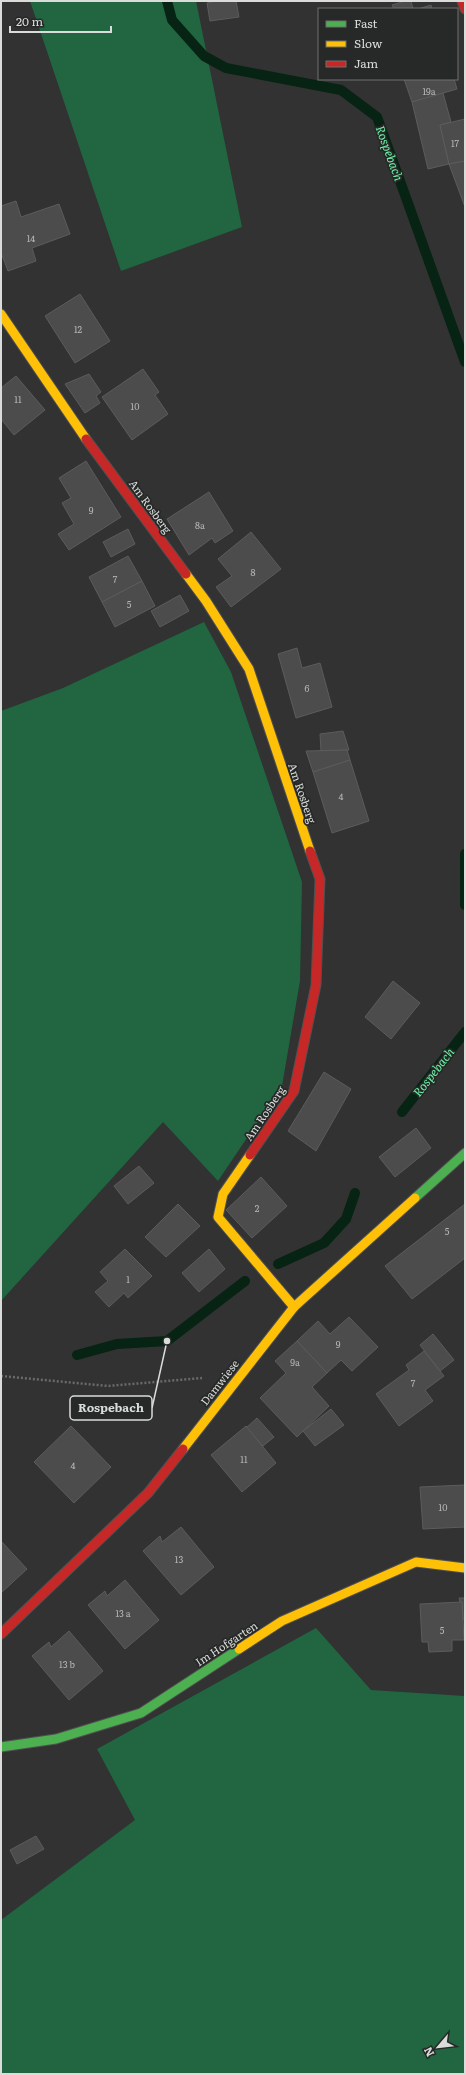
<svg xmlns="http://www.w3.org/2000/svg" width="466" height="2075" font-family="Literata,serif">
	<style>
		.forest { fill: #216541 }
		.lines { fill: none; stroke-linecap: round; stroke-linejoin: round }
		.stream { stroke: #062314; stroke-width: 10 }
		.building { fill: #4b4c4b; stroke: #5b5c5b }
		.fast-casing { stroke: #505050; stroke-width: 11 }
		.slow-casing { stroke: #505050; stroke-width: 11 }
		.jam-casing { stroke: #505050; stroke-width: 11 }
		.path { stroke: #6a6b6a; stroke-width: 2.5; stroke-dasharray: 2 2; stroke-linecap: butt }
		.fast { stroke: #4caf50; stroke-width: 9 }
		.slow { stroke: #ffc107; stroke-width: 9 }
		.jam { stroke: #c62828; stroke-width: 9 }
		.labels { text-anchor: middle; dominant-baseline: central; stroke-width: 3.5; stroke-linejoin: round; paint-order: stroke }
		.number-label { font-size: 9px; fill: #b6b8b6 }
		.street-label { font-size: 11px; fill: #dadcda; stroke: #262927 }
		.water-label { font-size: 12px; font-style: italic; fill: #70f2a8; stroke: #262927 }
		.leader { fill: none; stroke: #dadcda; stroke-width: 1.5 }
		.callout-dot { fill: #dadcda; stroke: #262927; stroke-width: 1.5 }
		.callout { fill: #262927; stroke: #dadcda; stroke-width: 1.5 }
		.callout-label { font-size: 12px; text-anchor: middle; font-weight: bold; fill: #dadcda }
	</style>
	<rect width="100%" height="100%" fill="#313231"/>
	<!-- forest -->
	<g class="forest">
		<polygon points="30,1 196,1 242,227 121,271"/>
		<polygon points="204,622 231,672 302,882 300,981 282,1086 218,1181 163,1122 1,1301 1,711 63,688"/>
		<polygon points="316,1628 371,1690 465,1696 465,2074 1,2074 1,1920 135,1820 97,1749"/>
	</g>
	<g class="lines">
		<!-- stream -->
		<g class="stream">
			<polyline points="167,1 172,20 204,56 226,68 341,90 377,117 465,362"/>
			<polyline points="465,854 465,905"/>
			<polyline points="402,1112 465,1032"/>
			<polyline points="278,1264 324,1243 346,1219 355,1193"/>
			<polyline points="77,1355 117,1344 167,1341 245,1281"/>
		</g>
	</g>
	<!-- building -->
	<g class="building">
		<polygon points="216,1 236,1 239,17 210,21 207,3"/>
		<polygon points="405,1 411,1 413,9 394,9 392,5"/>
		<polygon points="431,5 432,9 418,9"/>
		<polygon points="404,79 454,79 457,89 412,102"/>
		<polygon points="443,93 451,122 440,125 449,164 428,169 412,102"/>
		<polygon points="465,119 465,161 449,164 440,125"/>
		<polygon points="465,161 465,207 449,164"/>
		<polygon points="16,201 21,217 59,204 70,234 32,248 36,261 8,271 2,255 1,256 1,206"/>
		<polygon points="80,294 110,341 75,363 45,316"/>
		<polygon points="143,369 159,392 155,395 168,414 132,440 102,397"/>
		<polygon points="89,374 101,392 96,396 100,403 85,413 65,384"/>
		<polygon points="16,376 45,410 14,435 1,419 1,388"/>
		<polygon points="86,461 121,517 69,550 58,534 74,524 62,503 71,498 59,478"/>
		<polygon points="209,492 233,531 215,543 212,538 189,555 167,519"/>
		<polygon points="128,529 135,544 111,557 103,542"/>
		<polygon points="251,532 281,569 231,607 216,587 232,576 218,559"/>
		<polygon points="128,556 142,581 102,602 89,577"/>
		<polygon points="142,581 155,606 115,627 102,602"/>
		<polygon points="180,595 189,611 160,627 151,611"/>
		<polygon points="297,648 302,668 320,663 332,707 296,718 278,654"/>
		<polygon points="343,731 349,750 321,751 320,734"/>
		<polygon points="347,750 350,760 313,772 306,751"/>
		<polygon points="350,760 369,821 332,833 313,772"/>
		<polygon points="393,981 420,1003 391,1039 365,1017"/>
		<polygon points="324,1072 351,1089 316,1151 288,1131"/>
		<polygon points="416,1128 431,1148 395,1177 379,1157"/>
		<polygon points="139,1166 154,1183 128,1204 114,1186"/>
		<polygon points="261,1177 287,1206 252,1238 226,1210"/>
		<polygon points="178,1204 200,1226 166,1257 145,1237"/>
		<polygon points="465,1204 465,1258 412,1299 385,1266"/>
		<polygon points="125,1249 152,1276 128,1298 124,1293 109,1307 95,1292 108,1281 100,1272"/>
		<polygon points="209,1249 225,1269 199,1292 182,1273"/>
		<polygon points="349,1317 378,1347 352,1371 341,1360 327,1373 297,1341 318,1321 330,1334"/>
		<polygon points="433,1334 454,1360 440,1371 420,1345"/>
		<polygon points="297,1341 327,1373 312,1387 329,1406 297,1437 260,1398 286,1373 275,1361"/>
		<polygon points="424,1351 444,1376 425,1390 433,1401 399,1426 376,1394 409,1370 406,1365"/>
		<polygon points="331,1409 344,1425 315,1446 303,1431"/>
		<polygon points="257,1418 274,1437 263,1446 246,1428"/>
		<polygon points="71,1426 111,1467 74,1503 34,1462"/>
		<polygon points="246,1426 276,1463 242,1492 211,1455"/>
		<polygon points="465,1485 465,1527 423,1529 420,1487"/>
		<polygon points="181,1527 214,1567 181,1595 143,1551 160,1536 162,1542"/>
		<polygon points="1,1541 27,1569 1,1593"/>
		<polygon points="125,1580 159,1620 125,1649 88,1605 105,1591 107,1596"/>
		<polygon points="459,1598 465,1598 465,1620 463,1620 462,1602 460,1602"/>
		<polygon points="462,1602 464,1640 452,1640 452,1651 429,1652 428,1642 422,1642 420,1604"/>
		<polygon points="69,1631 103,1671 69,1700 32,1656 49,1642 51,1647"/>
		<polygon points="36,1836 44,1849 17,1864 10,1850"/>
	</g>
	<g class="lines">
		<!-- fast casing -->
		<g class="fast-casing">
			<g id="fast">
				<polyline points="415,1198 465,1153"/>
				<polyline points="1,1747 56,1739 141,1713 239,1649"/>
			</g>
		</g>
		<!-- slow casing -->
		<g class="slow-casing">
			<g id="slow">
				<polyline points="1,314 86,439"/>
				<polyline points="186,574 206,601 249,669 310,851"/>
				<polyline points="250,1155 223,1194 218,1217 294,1307"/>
				<polyline points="183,1449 294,1307 415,1198"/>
				<polyline points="239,1649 282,1621 416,1562 465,1568"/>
			</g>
		</g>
		<!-- jam casing -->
		<g class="jam-casing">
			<g id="jam">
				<polyline points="462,1 465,9"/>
				<polyline points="86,439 186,574"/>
				<polyline points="250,1155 294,1091 316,985 320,879 310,851"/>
				<polyline points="1,1634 148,1493 183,1449"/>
			</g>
		</g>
		<!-- path -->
		<polyline class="path" points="1,1376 108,1386 202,1378"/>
		<!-- fast -->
		<use href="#fast" class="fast"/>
		<!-- slow -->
		<use href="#slow" class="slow"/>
		<!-- jam -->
		<use href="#jam" class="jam"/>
	</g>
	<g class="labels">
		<!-- number labels -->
		<g class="number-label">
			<text x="429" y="91">19a</text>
			<text x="455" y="143">17</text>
			<text x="31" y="238">14</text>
			<text x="78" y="329">12</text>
			<text x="18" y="399">11</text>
			<text x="135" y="406">10</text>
			<text x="91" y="510">9</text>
			<text x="200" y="525">8a</text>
			<text x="253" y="572">8</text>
			<text x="115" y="579">7</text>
			<text x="129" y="604">5</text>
			<text x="307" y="688">6</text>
			<text x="341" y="796">4</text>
			<text x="257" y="1208">2</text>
			<text x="447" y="1231">5</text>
			<text x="128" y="1279">1</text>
			<text x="338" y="1344">9</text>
			<text x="295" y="1362">9a</text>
			<text x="413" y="1383">7</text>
			<text x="244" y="1459">11</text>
			<text x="73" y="1465">4</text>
			<text x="443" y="1507">10</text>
			<text x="179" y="1559">13</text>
			<text x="123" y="1613">13 a</text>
			<text x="442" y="1630">5</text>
			<text x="67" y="1664">13 b</text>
		</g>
		<!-- street labels -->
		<g class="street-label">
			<text transform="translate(151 506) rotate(54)">Am Rosberg</text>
			<text transform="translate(303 793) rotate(71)">Am Rosberg</text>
			<text transform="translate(264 1113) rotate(-56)">Am Rosberg</text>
			<text transform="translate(219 1382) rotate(-52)">Damwiese</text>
			<text transform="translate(226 1643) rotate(-33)">Im Hofgarten</text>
		</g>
		<!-- water labels -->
		<g class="water-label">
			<text transform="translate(390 153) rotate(70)">Rospebach</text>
			<text transform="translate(433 1072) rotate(-52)">Rospebach</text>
		</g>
	</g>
	<!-- callouts -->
	<path class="leader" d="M167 1341L152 1408"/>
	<circle class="callout-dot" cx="167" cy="1341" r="4"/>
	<rect class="callout" x="70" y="1396" width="82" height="24" rx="4"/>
	<g class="callout-label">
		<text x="111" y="1412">Rospebach</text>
	</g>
	<!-- border -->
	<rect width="466" height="2075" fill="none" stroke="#dadcda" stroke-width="4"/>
	<!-- legend -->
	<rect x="318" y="8" width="140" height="72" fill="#262927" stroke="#6e716f"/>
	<rect x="326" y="21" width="20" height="6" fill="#4caf50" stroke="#6e716f"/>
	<text x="354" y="28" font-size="12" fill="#dadcda">Fast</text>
	<rect x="326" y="41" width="20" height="6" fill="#ffc107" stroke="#6e716f"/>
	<text x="354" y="48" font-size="12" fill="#dadcda">Slow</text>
	<rect x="326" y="61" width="20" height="6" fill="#c62828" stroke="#6e716f"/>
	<text x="354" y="68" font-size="12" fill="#dadcda">Jam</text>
	<!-- north arrow -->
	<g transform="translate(438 2047) rotate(242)" stroke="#262927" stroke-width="3" paint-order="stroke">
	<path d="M0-3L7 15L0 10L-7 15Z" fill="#dadcda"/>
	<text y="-6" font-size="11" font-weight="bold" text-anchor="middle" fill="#dadcda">N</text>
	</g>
	<!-- scale -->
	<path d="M10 26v6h101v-6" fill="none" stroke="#dadcda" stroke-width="2"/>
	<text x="16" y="26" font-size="12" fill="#dadcda" stroke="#262927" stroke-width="3" paint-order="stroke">20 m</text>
</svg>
